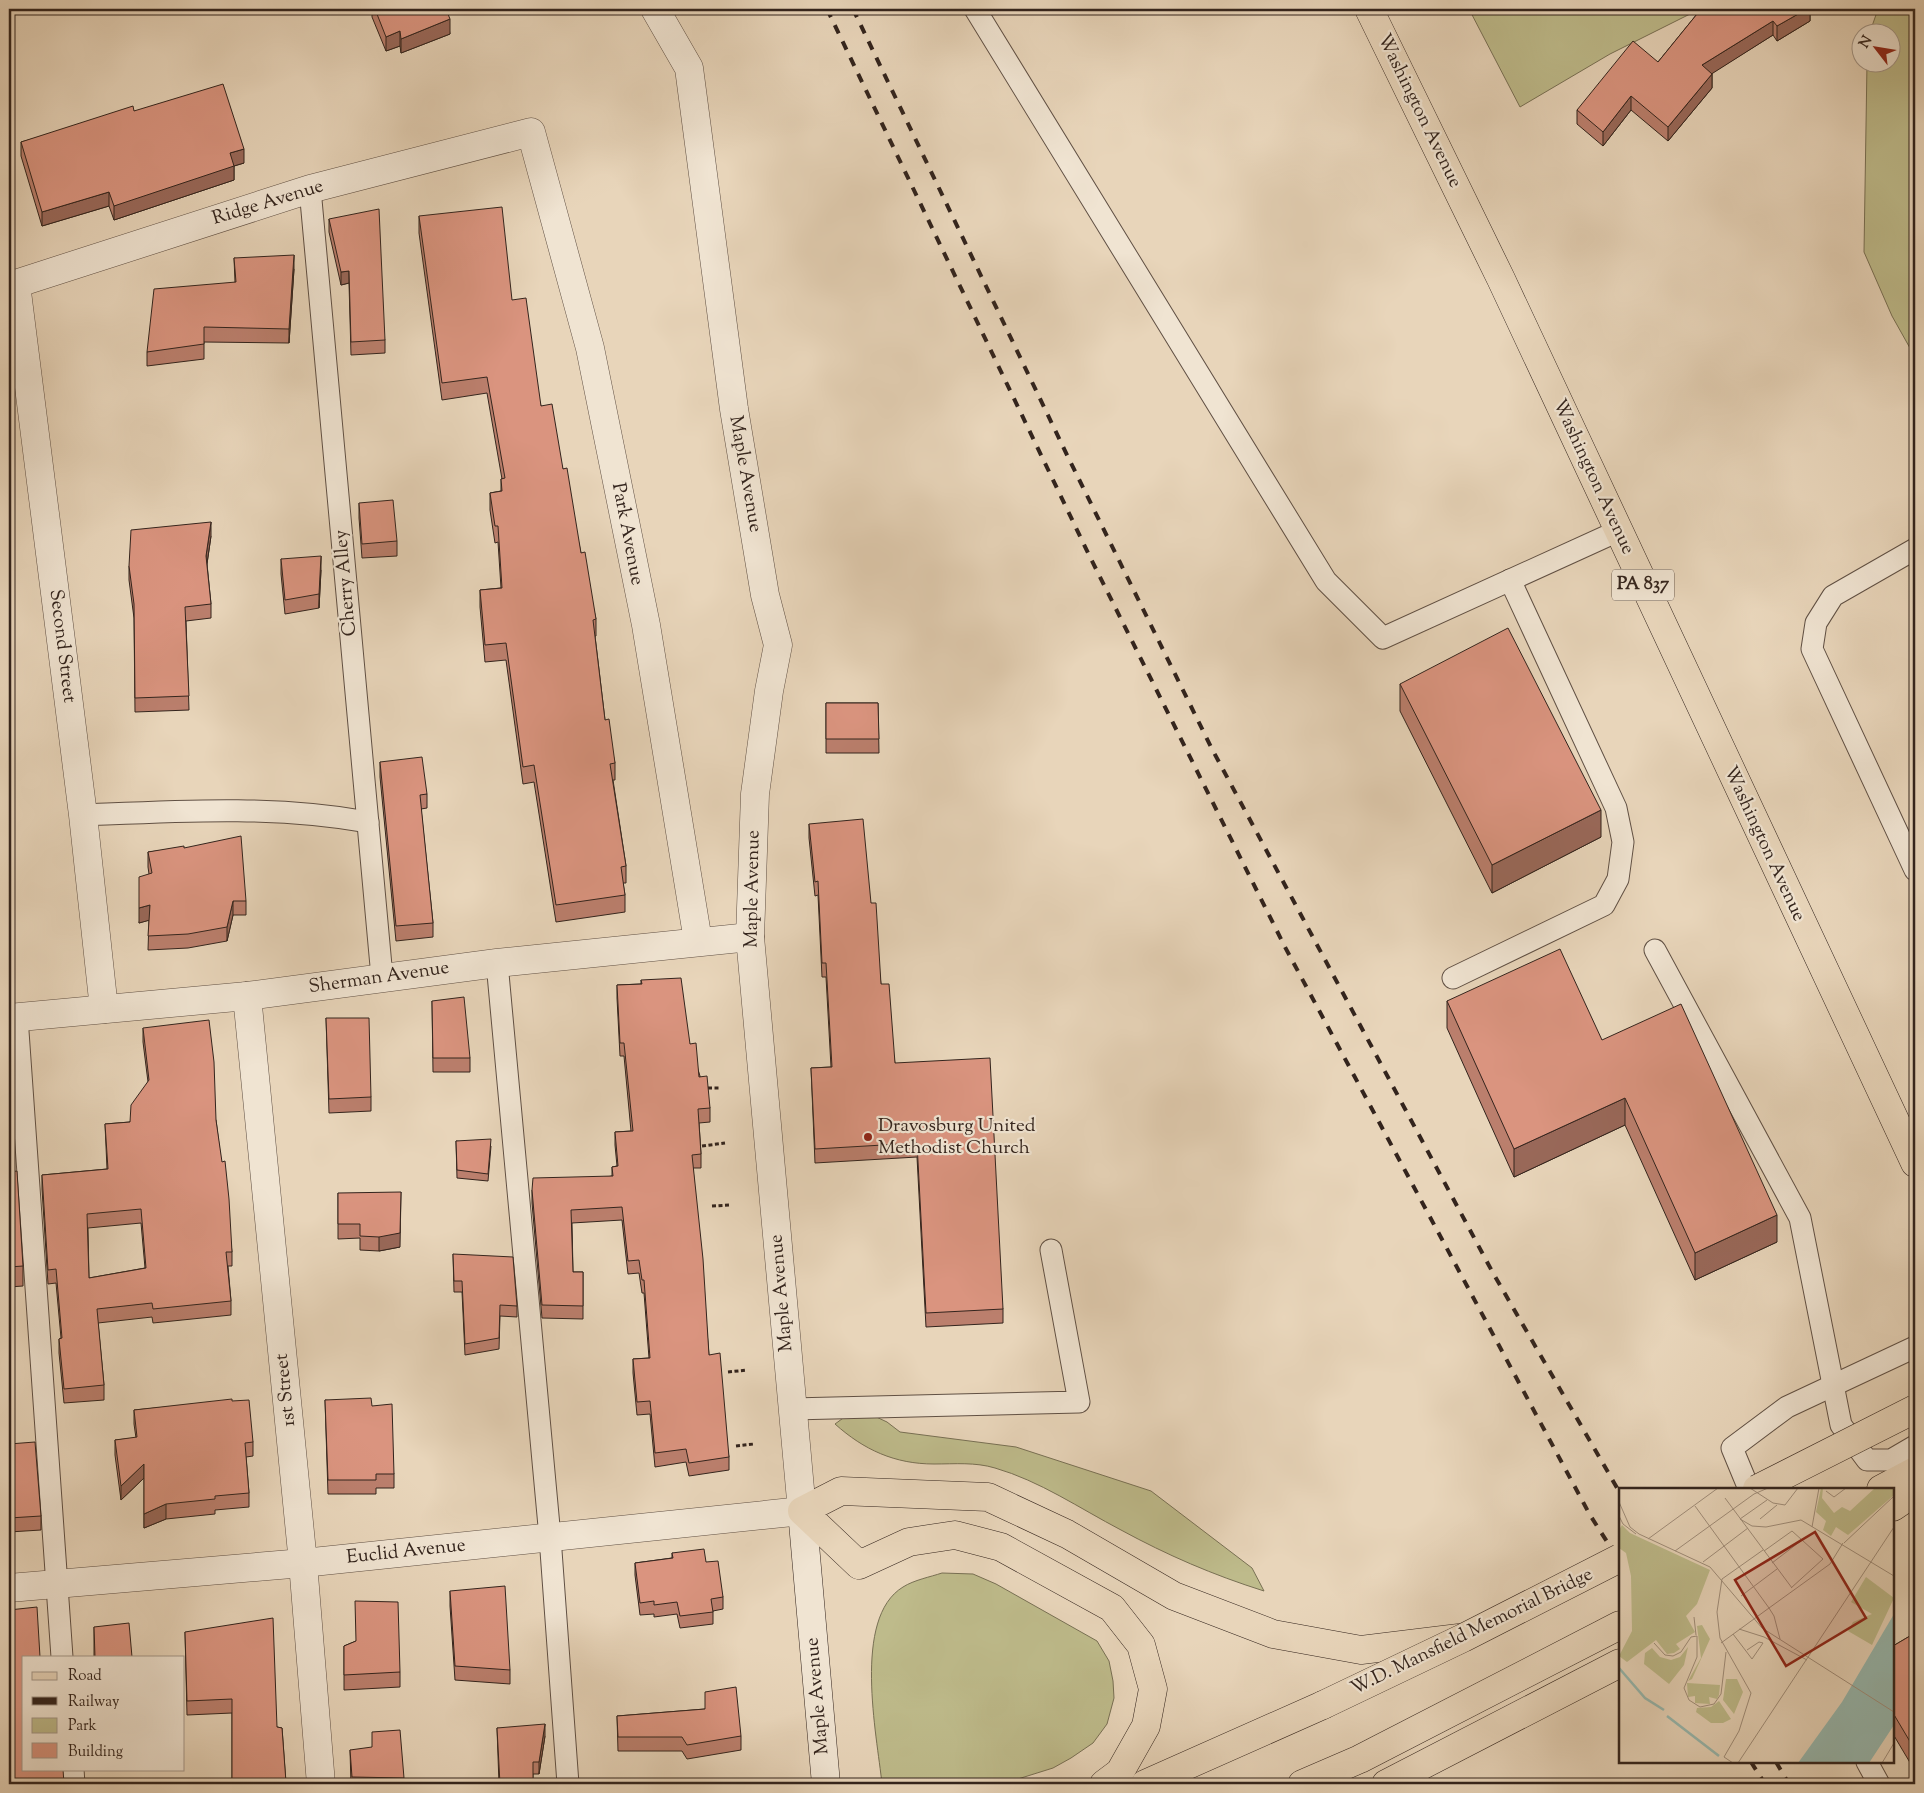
<svg xmlns="http://www.w3.org/2000/svg" width="1924" height="1793" font-family="'Sorts Mill Goudy',serif">
	<style>
		.green { fill: #bebb8b; stroke: #787054 }
		.lines { fill: none; stroke-linecap: round; stroke-linejoin: round }
		.lane-casing { stroke: #605044; stroke-width: 23 }
		.street-casing { stroke: #605044; stroke-width: 29 }
		.secondary-casing { stroke: #33241d; stroke-width: 29 }
		.primary-casing { stroke: #33241d; stroke-width: 29 }
		.path { stroke: #33241d; stroke-width: 3; stroke-dasharray: 4 2.5; stroke-linecap: butt }
		.lane { stroke: #f0e4d2; stroke-width: 21 }
		.street { stroke: #f0e4d2; stroke-width: 28 }
		.secondary { stroke: #f0e4d2; stroke-width: 28 }
		.primary { stroke: #e8d5ba; stroke-width: 28 }
		.rail { stroke: #33241d; stroke-width: 4; stroke-dasharray: 9 9; stroke-linecap: butt }
		.primary-bridge-casing { stroke: #33241d; stroke-width: 29; stroke-linecap: butt }
		.primary-bridge { stroke: #e8d5ba; stroke-width: 28 }
		.wall { fill: #bb7f6d; stroke: #33241d; fill-rule: evenodd }
		.shaded-wall { fill: #996859; stroke: #33241d }
		.building { fill: #da947f; stroke: #33241d; fill-rule: evenodd }
		.poi-dot { fill: #8f2418; stroke: #f0e4d2; stroke-width: 2 }
		.labels { text-anchor: middle; dominant-baseline: central; stroke-width: 4.5; stroke-linejoin: round; paint-order: stroke }
		.shield { fill: #f0e4d2; stroke: #6c5e53; stroke-width: 1 }
		.shield-label { font-size: 18px; font-weight: bold; fill: #33241d }
		.street-label { font-size: 19px; fill: #33241d; stroke: #f0e4d2 }
		.poi-label { font-size: 19px; fill: #33241d; stroke: #f0e4d2; text-anchor: start }
		.inset-river { fill: none; stroke: #97b9b0; stroke-width: 2.5 }
		.inset-road { fill: none; stroke: #a08e7b; stroke-width: 1 }
		.view { fill: #8f2418; fill-opacity: 0.15; stroke: #8f2418; stroke-width: 2.5 }
		.inset-edge { fill: none; stroke: #33241d; stroke-width: 2.5 }
	</style>
	<rect width="100%" height="100%" fill="#e8d5ba"/>
	<filter id="stains"><feTurbulence type="fractalNoise" baseFrequency=".004" numOctaves="4"/><feColorMatrix values="0 0 0 0 .2 0 0 0 0 .09 0 0 0 0 .02 0 0 0 .5 -.17"/></filter>
	<radialGradient id="worn" r=".72"><stop offset=".6" stop-color="#630" stop-opacity="0"/><stop offset="1" stop-color="#630" stop-opacity=".3"/></radialGradient>
	<!-- green -->
	<g class="green">
		<polygon points="1469,9 1700,9 1610,54 1520,107"/>
		<polygon points="1878,9 1915,9 1915,357 1892,316 1864,252 1867,63 1892,62 1892,32 1870,32"/>
		<path d="M857 1408 887 1422 900 1432 1016 1447 1151 1491 1252 1568 1264 1591C1213 1575 1167 1555 1121 1530 1079 1508 1040 1481 995 1468 975 1462 955 1464 934 1464 895 1464 864 1450 835 1424Z"/>
		<path d="M942 1573 973 1574 996 1584 1097 1641 1109 1661 1113 1681 1114 1698 1107 1724 1093 1743 1071 1758 1053 1768 1002 1784H882C877 1735 852 1618 903 1587 914 1580 930 1577 942 1573Z"/>
	</g>
	<g class="lines">
		<!-- lane casing -->
		<g class="lane-casing">
			<g id="lane">
				<polyline points="975,9 1326,581 1383,638 1618,531"/>
				<polyline points="310,189 382,977"/>
				<polyline points="1915,549 1833,596 1816,623 1812,649 1915,870"/>
				<path d="M83 815C179 811 274 805 368 822"/>
				<polyline points="1655,950 1800,1218 1841,1425 1867,1460 1891,1460 1915,1446"/>
				<polyline points="497,963 550,1537 568,1784"/>
				<polyline points="1453,978 1604,905 1618,879 1623,842 1616,808 1510,580"/>
				<polyline points="17,1017 62,1657"/>
				<polyline points="792,1409 1079,1402 1051,1250"/>
				<polyline points="1749,1489 1732,1448 1787,1407 1915,1347"/>
				<polyline points="1867,1762 1879,1784"/>
				<polyline points="73,1769 74,1784"/>
			</g>
		</g>
		<!-- street casing -->
		<g class="street-casing">
			<g id="street">
				<polyline points="16,284 83,815 104,1009"/>
				<polyline points="9,286 310,189 531,132 590,348 646,625 698,941"/>
				<polyline points="247,996 303,1563 321,1784"/>
				<polyline points="9,1018 247,996 497,963 750,937"/>
				<polyline points="9,1588 303,1563 802,1511 750,937 755,794 769,691 778,645 765,595 734,409 689,68 655,9"/>
			</g>
		</g>
		<!-- secondary casing -->
		<g class="secondary-casing">
			<polyline id="secondary" points="802,1511 826,1784"/>
		</g>
		<!-- primary casing -->
		<g class="primary-casing">
			<g id="primary">
				<polyline points="1369,9 1501,279 1915,1163"/>
				<polyline points="1881,1489 1915,1471"/>
				<polyline points="1893,1507 1915,1492"/>
				<polyline points="1104,1784 1120,1772 1146,1726 1153,1689 1141,1645 1112,1608 1001,1547 955,1535 909,1542 859,1565 802,1511 841,1491 988,1497 1067,1534 1174,1596 1273,1634 1361,1650 1459,1638"/>
				<polyline points="1145,1784 1323,1705"/>
				<polyline points="1302,1784 1360,1759 1620,1625"/>
				<polyline points="1386,1784 1620,1663"/>
			</g>
		</g>
		<!-- path -->
		<g class="path">
			<polyline points="708,1088 720,1088"/>
			<polyline points="702,1146 725,1143"/>
			<polyline points="712,1206 731,1205"/>
			<polyline points="728,1372 747,1370"/>
			<polyline points="736,1446 754,1444"/>
		</g>
		<!-- lane -->
		<use href="#lane" class="lane"/>
		<!-- street -->
		<use href="#street" class="street"/>
		<!-- secondary -->
		<use href="#secondary" class="secondary"/>
		<!-- primary -->
		<use href="#primary" class="primary"/>
		<!-- rail -->
		<g class="rail">
			<polyline points="827,9 1090,557 1285,947 1590,1515 1620,1562"/>
			<polyline points="853,9 1068,457 1212,749 1493,1273 1620,1493"/>
			<polyline points="1751,1762 1765,1784"/>
			<polyline points="1776,1762 1789,1784"/>
		</g>
		<!-- primary-bridge casing -->
		<g class="primary-bridge-casing">
			<g id="primary-bridge">
				<polyline points="1757,1489 1915,1409"/>
				<polyline points="1323,1705 1463,1638 1620,1558"/>
			</g>
		</g>
		<!-- primary-bridge -->
		<use href="#primary-bridge" class="primary-bridge"/>
	</g>
	<!-- wall -->
	<g class="wall">
		<polygon points="372,9 446,9 450,34 401,53 400,46 386,51 372,17"/>
		<polygon points="1810,9 1810,21 1777,41 1773,35 1712,73 1712,88 1668,141 1631,110 1603,146 1577,124 1577,110 1658,62 1697,14"/>
		<polygon points="134,111 244,163 234,166 234,180 114,220 109,206 42,226 21,156 21,142"/>
		<polygon points="419,216 512,300 541,406 563,469 581,553 596,619 596,636 595,636 605,720 615,763 615,780 613,780 626,866 626,883 623,883 625,895 625,912 556,922 534,782 523,784 506,660 485,662 480,607 480,590 501,588 498,542 495,543 490,510 490,493 501,491 501,479 502,479 487,393 442,400 419,233"/>
		<polygon points="329,219 385,340 385,353 351,355 349,283 341,285 329,232"/>
		<polygon points="234,258 294,269 289,343 204,342 204,359 147,366 147,352 235,282"/>
		<polygon points="359,503 397,541 397,556 362,558 359,518"/>
		<polygon points="211,536 207,564 211,604 211,618 186,621 189,710 135,712 134,618 129,580 129,566"/>
		<polygon points="281,559 321,570 319,608 285,614 281,574"/>
		<polygon points="1400,684 1601,837 1492,893 1400,711"/>
		<polygon points="826,703 878,703 879,753 826,753"/>
		<polygon points="380,762 427,794 427,808 421,809 433,923 433,937 396,941 380,777"/>
		<polygon points="809,824 871,903 881,984 895,1063 1003,1309 1003,1323 926,1327 917,1157 815,1163 811,1068 831,1067 826,977 822,977 818,895 815,896 809,838"/>
		<polygon points="184,848 246,901 246,915 233,915 227,941 188,948 148,950 149,920 139,923 149,874 148,867 148,852"/>
		<polygon points="641,980 690,1044 710,1108 710,1122 699,1123 701,1154 701,1168 693,1168 709,1355 729,1457 729,1470 689,1476 686,1462 655,1467 650,1414 637,1415 633,1373 633,1359 649,1358 644,1293 642,1293 639,1273 628,1274 622,1220 572,1223 573,1272 583,1272 583,1319 542,1318 532,1203 532,1190 612,1176 612,1167 617,1166 615,1145 615,1132 631,1131 624,1056 620,1056 617,998 617,985 641,984"/>
		<polygon points="432,1001 470,1058 470,1072 433,1072"/>
		<polygon points="1447,1001 1602,1040 1777,1242 1695,1280 1625,1125 1514,1177 1447,1028"/>
		<polygon points="326,1018 371,1097 371,1111 329,1113"/>
		<path d="M143 1028 216 1120 232 1252V1266H228L231 1301V1315L153 1323 152 1317 98 1323 104 1385V1400L64 1403 59 1353V1339L61 1338 56 1283 48 1284 42 1189V1175L107 1169 105 1124 130 1122 148 1082 143 1042ZM141 1223 145 1268 89 1278 88 1228Z"/>
		<polygon points="456,1141 491,1146 488,1181 457,1178"/>
		<polygon points="9,1166 23,1266 23,1286 9,1287"/>
		<polygon points="338,1193 400,1247 379,1251 360,1250 360,1238 338,1239"/>
		<polygon points="453,1254 517,1306 517,1317 500,1316 499,1349 465,1355 462,1292 454,1292"/>
		<polygon points="325,1400 372,1406 394,1474 394,1488 376,1488 376,1494 328,1494"/>
		<polygon points="232,1401 253,1442 253,1456 246,1457 249,1493 249,1507 215,1510 215,1514 166,1519 144,1528 144,1478 121,1500 115,1455 115,1440 136,1438 134,1424 134,1410"/>
		<polygon points="9,1444 41,1516 41,1530 9,1532"/>
		<polygon points="672,1553 706,1562 723,1597 723,1609 713,1611 713,1624 680,1628 677,1614 654,1617 654,1614 640,1615 635,1575 635,1563 672,1558"/>
		<polygon points="450,1591 510,1670 510,1684 455,1680 450,1606"/>
		<polygon points="94,1627 132,1657 94,1657"/>
		<polygon points="185,1632 277,1727 282,1728 286,1784 232,1784 232,1713 187,1715"/>
		<polygon points="1915,1633 1915,1771 1893,1734 1893,1646"/>
		<polygon points="356,1641 400,1672 400,1687 344,1690 344,1646"/>
		<polygon points="705,1709 741,1736 741,1750 687,1759 682,1751 618,1751 617,1716"/>
		<polygon points="497,1728 545,1736 539,1774 533,1774 533,1784 499,1784"/>
		<polygon points="350,1750 404,1778 404,1784 351,1784"/>
	</g>
	<!-- shaded-wall -->
	<g class="shaded-wall">
		<polygon points="1807,9 1810,9 1810,21 1777,41 1777,26"/>
		<polygon points="450,19 450,34 401,53 401,39"/>
		<polygon points="1773,21 1773,35 1702,80 1702,65"/>
		<polygon points="400,31 400,46 386,51 386,37"/>
		<polygon points="1712,74 1712,88 1668,141 1668,127"/>
		<polygon points="1631,96 1631,110 1603,146 1603,132"/>
		<polygon points="244,149 244,163 234,166 234,180 114,220 114,206 230,153"/>
		<polygon points="109,192 109,206 42,226 42,212"/>
		<polygon points="294,255 294,269 289,343 289,329"/>
		<polygon points="349,271 349,283 341,285 341,272"/>
		<polygon points="211,522 211,536 206,570 206,556"/>
		<polygon points="321,556 321,570 319,608 319,594"/>
		<polygon points="1601,810 1601,837 1492,893 1492,865"/>
		<polygon points="233,901 233,915 227,941 227,927"/>
		<polygon points="150,905 150,920 139,923 139,908"/>
		<polygon points="1625,1098 1625,1125 1514,1177 1514,1149"/>
		<polygon points="401,1192 400,1247 379,1251 379,1237"/>
		<polygon points="1777,1215 1777,1242 1695,1280 1695,1253"/>
		<polygon points="144,1464 144,1478 121,1500 121,1486"/>
		<polygon points="166,1504 166,1519 144,1528 144,1514"/>
		<polygon points="545,1724 545,1736 539,1774 539,1762"/>
	</g>
	<!-- building -->
	<g class="building">
		<polygon points="375,9 446,9 450,19 401,39 400,31 386,37"/>
		<polygon points="1706,9 1807,9 1777,26 1773,21 1702,65 1712,74 1668,127 1631,96 1603,132 1577,110 1633,41 1658,62 1697,14"/>
		<polygon points="223,84 244,149 230,153 234,166 114,206 109,192 42,212 21,142 133,106 134,111"/>
		<polygon points="502,207 512,300 526,298 541,406 552,404 563,469 567,468 581,553 585,552 596,619 593,620 605,720 609,719 615,763 610,764 626,866 621,867 625,895 556,905 534,765 523,767 506,643 485,645 480,590 502,588 498,526 495,526 490,493 502,491 501,479 505,478 487,377 442,383 419,216"/>
		<polygon points="379,209 385,340 351,342 349,271 341,272 329,219"/>
		<polygon points="294,255 289,329 204,327 204,344 147,352 154,289 236,282 234,258"/>
		<polygon points="393,500 397,541 362,544 359,503"/>
		<polygon points="211,522 206,556 211,604 185,607 189,696 135,698 134,604 129,566 131,530"/>
		<polygon points="321,556 319,594 285,600 281,559"/>
		<polygon points="1508,628 1601,810 1492,865 1400,684"/>
		<polygon points="826,703 878,703 879,739 826,739"/>
		<polygon points="422,757 427,794 420,795 433,923 396,926 380,762"/>
		<polygon points="863,819 871,903 876,903 881,984 889,984 895,1063 990,1058 1003,1309 926,1313 917,1143 815,1149 811,1068 832,1067 826,963 822,963 818,881 815,882 809,824"/>
		<polygon points="241,836 246,901 233,901 227,927 188,934 148,936 150,905 139,908 139,877 152,873 148,852 184,846 184,848"/>
		<polygon points="1560,949 1602,1040 1681,1004 1777,1215 1695,1253 1625,1098 1514,1149 1447,1001"/>
		<polygon points="681,978 690,1044 696,1043 699,1077 707,1076 710,1108 698,1109 701,1154 692,1155 703,1259 709,1355 720,1353 729,1457 689,1463 686,1449 655,1453 650,1401 637,1402 633,1359 650,1358 644,1280 642,1280 639,1260 628,1261 622,1207 571,1210 573,1272 583,1272 583,1306 542,1305 532,1190 533,1178 613,1176 612,1167 618,1166 615,1132 633,1131 624,1043 620,1043 617,985 642,984 641,980"/>
		<polygon points="464,997 470,1058 433,1058 432,1001"/>
		<polygon points="326,1018 369,1018 371,1097 329,1099"/>
		<path d="M209 1020 214 1062 216 1120 222 1162 225 1161 229 1199 232 1252H226L231 1301 153 1309 152 1303 97 1309 104 1385 64 1389 59 1339 62 1338 56 1269 48 1270 42 1175 108 1169 105 1124 130 1122 131 1105 149 1080 143 1028ZM141 1209 146 1268 89 1278 87 1214Z"/>
		<polygon points="491,1139 488,1174 457,1170 456,1141"/>
		<polygon points="9,1166 9,1172 17,1171 23,1266 9,1267"/>
		<polygon points="401,1192 400,1233 379,1237 360,1236 360,1224 338,1224 338,1193"/>
		<polygon points="453,1254 513,1257 517,1306 500,1305 499,1338 465,1344 462,1281 454,1281"/>
		<polygon points="371,1398 372,1406 392,1404 394,1474 376,1474 376,1480 328,1480 325,1400"/>
		<polygon points="232,1399 232,1401 249,1400 253,1442 245,1443 249,1493 215,1496 215,1499 166,1504 144,1514 144,1464 121,1486 115,1440 137,1437 134,1410"/>
		<polygon points="35,1442 41,1516 9,1518 9,1444"/>
		<polygon points="704,1549 706,1562 718,1561 723,1597 711,1599 713,1612 680,1616 677,1602 654,1605 654,1601 640,1603 635,1563 673,1558 672,1553"/>
		<polygon points="505,1586 510,1670 455,1666 450,1591"/>
		<polygon points="355,1601 398,1602 400,1672 344,1675 344,1646 356,1641"/>
		<polygon points="37,1607 40,1657 24,1657 24,1769 63,1769 64,1784 9,1784 9,1610"/>
		<polygon points="273,1618 277,1727 282,1728 286,1782 261,1780 261,1784 232,1784 232,1699 187,1701 185,1632"/>
		<polygon points="129,1623 132,1657 95,1657 94,1627"/>
		<polygon points="1915,1633 1915,1750 1893,1713 1893,1646"/>
		<polygon points="736,1687 741,1736 687,1745 682,1737 618,1737 617,1716 705,1709 705,1692"/>
		<polygon points="545,1724 539,1762 533,1762 533,1784 500,1784 497,1728"/>
		<polygon points="400,1730 404,1778 352,1777 350,1750 372,1747 372,1732"/>
	</g>
	<!-- markers -->
	<circle class="poi-dot" cx="868" cy="1137" r="5"/>
	<g class="labels">
		<!-- shield labels -->
		<rect class="shield" x="1612" y="569.5" width="62" height="31" rx="4"/>
		<g class="shield-label">
			<text x="1643" y="585">PA 837</text>
		</g>
		<!-- street labels -->
		<g class="street-label">
			<text transform="translate(1419 111) rotate(64)">Washington Avenue</text>
			<text transform="translate(268 203) rotate(-17)">Ridge Avenue</text>
			<text transform="translate(745 474) rotate(80)">Maple Avenue</text>
			<text transform="translate(1593 477) rotate(65)">Washington Avenue</text>
			<text transform="translate(627 534) rotate(79)">Park Avenue</text>
			<text transform="translate(346 583) rotate(-95)">Cherry Alley</text>
			<text transform="translate(62 646) rotate(83)">Second Street</text>
			<text transform="translate(1764 844) rotate(65)">Washington Avenue</text>
			<text transform="translate(753 889) rotate(-89)">Maple Avenue</text>
			<text transform="translate(379 978) rotate(-8)">Sherman Avenue</text>
			<text transform="translate(782 1293) rotate(-95)">Maple Avenue</text>
			<text transform="translate(286 1390) rotate(-96)">1st Street</text>
			<text transform="translate(406 1552) rotate(-6)">Euclid Avenue</text>
			<text transform="translate(1472 1632) rotate(-26)">W.D. Mansfield Memorial Bridge</text>
			<text transform="translate(818 1696) rotate(-95)">Maple Avenue</text>
		</g>
		<!-- poi labels -->
		<g class="poi-label">
			<text x="878" y="1126">Dravosburg United<tspan x="878" dy="22">Methodist Church</tspan></text>
		</g>
	</g>
	<!-- overview -->
	<g transform="translate(1619 1488)">
		<rect width="275" height="275" fill="#e8d5ba"/>
		<path d="M202 0H204L203 10 215 25 223 19 231 23 256 0H275V7L229 47 217 39 212 48 204 42 207 33 197 24ZM3 37 11 45 91 82 78 116 67 128 76 144 57 156 61 161 55 165 48 166 37 152 8 174 0 168 13 143 12 88 7 65 0 60V42ZM247 89 275 110 253 157 229 143 234 134 253 126 232 114ZM83 137 91 151 73 191 69 193 82 170 78 138ZM69 159 65 177 50 196 25 176 26 165 33 160 41 169 52 172 61 169ZM107 191H118L124 204 115 226 104 212ZM68 195 101 197 100 207 98 211 90 209 91 216 76 215V208L69 209ZM100 213 112 231 104 235H92L77 224 78 220 92 219Z" fill="#bebb8b"/>
		<path d="M275 126V237L250 275H179L223 214Z" fill="#97b9b0"/>
		<path class="inset-river" d="M0 180 26 210 45 222M48 228 100 268"/>
		<path class="inset-road" d="M131 0 154 15 166 17 179 0M207 3 215 9 227 0M106 10 173 100M0 14 11 39 20 46 91 79 143 140 275 224M76 18 150 120 211 76 224 55M0 28 4 36 17 46M121 31 133 38 147 39 182 32 275 88M121 31 148 12M141 31 158 17M193 39 200 0M29 51 99 0M225 55 275 8M56 63 135 6 149 0M145 63 173 43 204 71 172 100M84 74 129 40M153 75 183 52M103 91 144 62M103 91 98 124 101 150 132 205 120 243 105 269 114 275M122 108 158 81M150 120 155 128 161 151M75 129 77 147M120 141 145 149 188 172M114 146 133 171 144 155 140 154 128 162M35 155 46 167 54 168 62 164 72 149 78 148V169L65 200 70 212 81 219 95 216 102 206 107 164M102 155 150 120M119 275 275 39M263 275 275 255"/>
		<path class="view" d="M196 44 247 130 167 178 116 92Z"/>
		<rect width="275" height="275" class="inset-edge"/>
	</g>
	<!-- margin -->
	<rect width="1924" height="1793" fill="none" stroke="#e8d5ba" stroke-width="30"/>
	<rect x="10" y="10" width="1904" height="1773" fill="none" stroke="#33241d" stroke-width="2.5"/>
	<rect x="15" y="15" width="1894" height="1763" fill="none" stroke="#33241d"/>
	<!-- legend -->
	<rect x="22" y="1656" width="162" height="115" fill="#f0e4d2" stroke="#a4978a"/>
	<rect x="32" y="1672" width="25" height="8" fill="#e8d5ba" stroke="#a4978a"/>
	<text x="68" y="1680" font-size="15" fill="#33241d">Road</text>
	<rect x="32" y="1697" width="25" height="8" fill="#33241d" stroke="#a4978a"/>
	<text x="68" y="1706" font-size="15" fill="#33241d">Railway</text>
	<rect x="32" y="1718" width="25" height="15" fill="#bebb8b" stroke="#a4978a"/>
	<text x="68" y="1730" font-size="15" fill="#33241d">Park</text>
	<rect x="32" y="1743" width="25" height="15" fill="#da947f" stroke="#a4978a"/>
	<text x="68" y="1756" font-size="15" fill="#33241d">Building</text>
	<!-- north arrow -->
	<g transform="translate(1876 48) rotate(301)"><circle r="24" fill="#f0e4d2" stroke="#a4978a"/>
	<path d="M0-4L9 19L0 12L-9 19Z" fill="#8f2418"/>
	<text y="-8" font-size="14" font-weight="bold" text-anchor="middle" fill="#33241d">N</text>
	</g>
	<rect width="100%" height="100%" filter="url(#stains)"/>
	<rect width="100%" height="100%" fill="url(#worn)"/>
</svg>
